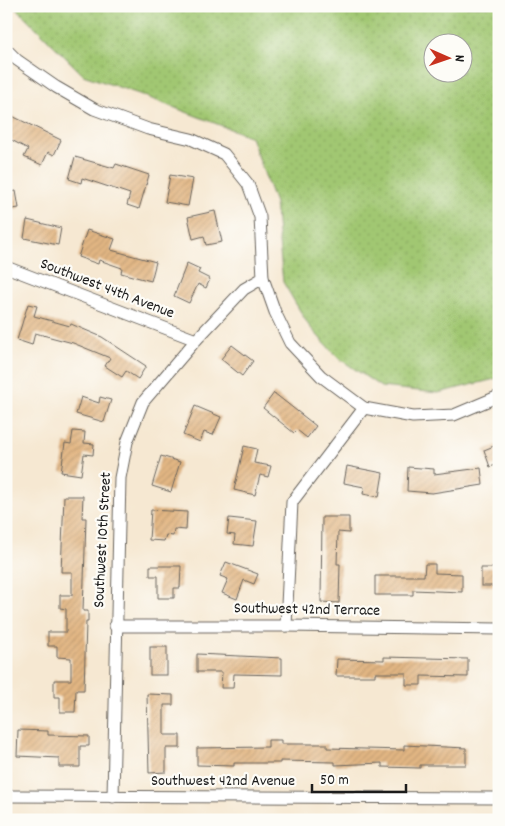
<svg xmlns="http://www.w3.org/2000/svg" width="505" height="826" font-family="Dekko,sans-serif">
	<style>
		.grass { fill: url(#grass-dots); stroke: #5e7247; fill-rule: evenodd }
		.building { fill: url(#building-hatch) }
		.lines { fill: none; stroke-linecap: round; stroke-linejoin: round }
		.minor-casing { stroke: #68635c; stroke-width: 13 }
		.minor { stroke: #fff; stroke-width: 11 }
		.labels { text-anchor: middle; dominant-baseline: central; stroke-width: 4.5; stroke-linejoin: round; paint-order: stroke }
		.street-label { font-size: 16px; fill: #1c1c1c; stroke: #fdfcf7 }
	</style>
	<defs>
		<pattern id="grass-dots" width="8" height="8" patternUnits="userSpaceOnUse" patternTransform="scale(1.25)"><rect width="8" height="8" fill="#a1c772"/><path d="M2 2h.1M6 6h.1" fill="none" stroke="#8aaa62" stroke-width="1.8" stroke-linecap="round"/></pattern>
		<pattern id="building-hatch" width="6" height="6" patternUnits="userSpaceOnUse" patternTransform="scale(1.25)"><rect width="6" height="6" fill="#e2b683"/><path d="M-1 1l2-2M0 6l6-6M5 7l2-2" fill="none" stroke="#c19c71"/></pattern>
	</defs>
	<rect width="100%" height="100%" fill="#fdfcf7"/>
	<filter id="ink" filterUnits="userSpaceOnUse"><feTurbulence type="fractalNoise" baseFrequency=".02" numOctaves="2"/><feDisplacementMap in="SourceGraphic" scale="10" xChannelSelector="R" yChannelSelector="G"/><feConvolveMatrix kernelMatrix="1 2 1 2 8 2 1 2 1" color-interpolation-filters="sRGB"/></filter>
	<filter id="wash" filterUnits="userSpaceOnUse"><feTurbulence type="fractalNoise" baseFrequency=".0096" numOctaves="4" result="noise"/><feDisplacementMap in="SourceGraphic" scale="20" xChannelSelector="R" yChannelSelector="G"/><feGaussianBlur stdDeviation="1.12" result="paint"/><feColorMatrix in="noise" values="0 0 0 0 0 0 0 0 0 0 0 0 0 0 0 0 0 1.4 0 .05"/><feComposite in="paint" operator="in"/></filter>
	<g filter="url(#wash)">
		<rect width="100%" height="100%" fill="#f6e8d2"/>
		<!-- grass -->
		<path class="grass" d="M14 6H499V378L438 393 381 387 337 357 309 326 283 282 275 203 251 137 139 94 83 75ZM432 42H462V72H432Z"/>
		<g id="blocks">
			<!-- building -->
			<g class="building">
				<polygon points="6,113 61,140 54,155 48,152 42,165 24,157 28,149 6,137"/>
				<polygon points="75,157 114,168 116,164 149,175 139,209 127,205 130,194 82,178 81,183 69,179"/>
				<polygon points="170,175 193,179 188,206 165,202"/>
				<polygon points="16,191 19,208 6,210 6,193"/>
				<polygon points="215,211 222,242 206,245 204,236 193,239 188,217"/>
				<polygon points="27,220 61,228 58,245 24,238"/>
				<polygon points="87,230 115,239 111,250 156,262 151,281 121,273 122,268 99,260 98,264 78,257"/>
				<polygon points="187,263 200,269 198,273 210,279 206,288 198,284 189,303 174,296"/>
				<polygon points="28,304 37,306 34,316 70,326 71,324 102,337 146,366 138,379 126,371 122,377 105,366 110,358 73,343 35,333 32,345 17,340"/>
				<polygon points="232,345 253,361 242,376 221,359"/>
				<polygon points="274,393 316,426 307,438 297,430 294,433 263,408"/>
				<polygon points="81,397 99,403 100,397 111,400 104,422 76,414"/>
				<polygon points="195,406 221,417 213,435 204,432 200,442 183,435"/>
				<polygon points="73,431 85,432 84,443 94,444 93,455 84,454 81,475 61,472 65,443 71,444"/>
				<polygon points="499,444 499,464 490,467 484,450"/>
				<polygon points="244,446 257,449 254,463 271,466 268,477 260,475 255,495 234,490"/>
				<polygon points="161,456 180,462 171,492 152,486"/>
				<polygon points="347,466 383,473 379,497 363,494 364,487 344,483"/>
				<polygon points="408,467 434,469 434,474 481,468 483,485 432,493 407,491"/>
				<polygon points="64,496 83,496 82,518 86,518 83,611 88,611 88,622 86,622 84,690 76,690 75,712 60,712 60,697 54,697 54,680 71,680 71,658 57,657 57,646 48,646 48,632 66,632 66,609 60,608 60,595 72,595 72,572 61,572"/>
				<polygon points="151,510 187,512 186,530 174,529 173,536 166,535 164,541 149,540"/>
				<polygon points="322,517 349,517 349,533 338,532 337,564 340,564 339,603 321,602"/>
				<polygon points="229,518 257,521 253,546 234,544 235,535 227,534"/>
				<polygon points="226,562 258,574 254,584 244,580 237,599 222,593 228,579 220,576"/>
				<polygon points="425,564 435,564 435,573 462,574 462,592 413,590 413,595 375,595 375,576 424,576"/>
				<polygon points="150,566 181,566 180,588 174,588 174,598 158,598 158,576 150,576"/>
				<rect x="481" y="568" width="18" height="18"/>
				<rect x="150" y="647" width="17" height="28"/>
				<polygon points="197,654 282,658 282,675 234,674 233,688 221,688 222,672 197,672"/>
				<polygon points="384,657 468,659 468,677 421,676 421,685 406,685 406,673 375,673 375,676 336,676 337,659 384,660"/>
				<polygon points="147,694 173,695 173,705 164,705 164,735 180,735 180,748 166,748 166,772 149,773"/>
				<polygon points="18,730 48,731 48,735 89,736 89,746 80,746 80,767 59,767 59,758 17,756"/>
				<polygon points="268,740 281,740 281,744 327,744 327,748 404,750 404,745 466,748 466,765 420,765 420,768 382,767 382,763 335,765 335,762 280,761 280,763 234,763 234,766 197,765 197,748 268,747"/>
			</g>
		</g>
	</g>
	<g filter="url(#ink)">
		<use href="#blocks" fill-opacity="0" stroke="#68635c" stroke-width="1"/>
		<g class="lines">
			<!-- minor casing -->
			<g class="minor-casing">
				<g id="minor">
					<polyline points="6,49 17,60 56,87 94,109 148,129 191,139 224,154 248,184 260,217 263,278 275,312 290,343 321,376 364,408 413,417 454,415 499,396"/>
					<polyline points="6,267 196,340"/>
					<polyline points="115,626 286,626 499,629"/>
					<polyline points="286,626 292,502 364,408"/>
					<polyline points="6,796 499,798"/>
					<polyline points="113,797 120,478 127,442 143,402 196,340 244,289 263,278"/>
				</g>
			</g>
			<!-- minor -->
			<use href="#minor" class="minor"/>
		</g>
	</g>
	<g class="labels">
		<!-- street labels -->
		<g class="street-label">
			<text transform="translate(107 289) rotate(21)">Southwest 44th Avenue</text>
			<text transform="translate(103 540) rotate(-87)">Southwest 10th Street</text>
			<text transform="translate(307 610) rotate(1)">Southwest 42nd Terrace</text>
			<text x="223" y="781">Southwest 42nd Avenue</text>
		</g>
	</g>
	<!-- margin -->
	<rect width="505" height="826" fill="none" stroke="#fdfcf7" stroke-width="25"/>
	<!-- north arrow -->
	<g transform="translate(448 58) rotate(92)"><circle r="24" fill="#fdfcf7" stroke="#a3a29f"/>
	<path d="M0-4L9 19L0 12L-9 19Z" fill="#c8321e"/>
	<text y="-8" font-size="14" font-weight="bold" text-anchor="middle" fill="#1c1c1c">N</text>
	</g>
	<!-- scale -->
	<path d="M312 784v8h94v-8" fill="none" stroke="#1c1c1c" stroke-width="2.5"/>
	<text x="320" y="784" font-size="15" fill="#1c1c1c" stroke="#fdfcf7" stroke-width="4" paint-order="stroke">50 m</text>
</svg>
